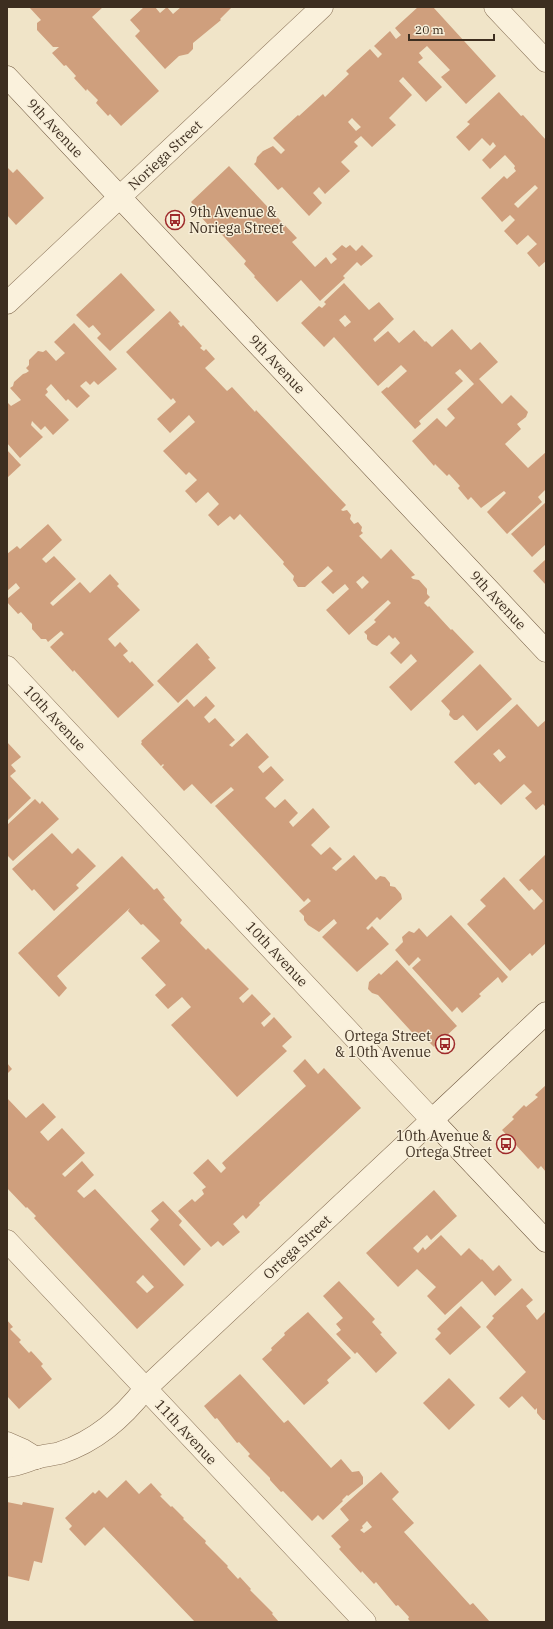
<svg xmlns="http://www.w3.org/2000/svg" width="553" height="1629" font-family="'IBM Plex Serif',serif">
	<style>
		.building { fill: #cf9f7d; fill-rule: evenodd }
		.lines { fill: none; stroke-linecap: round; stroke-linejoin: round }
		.street-casing { stroke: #8d765c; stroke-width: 23 }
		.secondary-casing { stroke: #6f573f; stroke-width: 23 }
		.street { stroke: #faf1dc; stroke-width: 22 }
		.secondary { stroke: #faf1dc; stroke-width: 22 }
		.labels { text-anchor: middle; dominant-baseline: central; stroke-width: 3; stroke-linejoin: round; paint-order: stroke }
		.street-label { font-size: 14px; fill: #3d2e20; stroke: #f7eed8 }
		.poi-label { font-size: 14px; fill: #3d2e20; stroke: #f7eed8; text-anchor: end }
	</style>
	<rect width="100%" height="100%" fill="#f0e4c8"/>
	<!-- building -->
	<g class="building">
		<polygon points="29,7 103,7 92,17 159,91 121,126 110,114 108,116 96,103 98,100 87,89 86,91 74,78 76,76 66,65 64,66 52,53 59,47 53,47 37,30 37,23 41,20"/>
		<polygon points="144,7 155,7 160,13 167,7 173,14 181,7 232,7 220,19 221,20 193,43 193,49 188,54 179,56 165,69 135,36 140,31 130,20"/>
		<path d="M418 7H433L496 76 466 104 441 77 450 70 427 46 419 53 423 58 418 62 442 87 426 102 403 77 399 81 412 95 389 118 396 125 372 147 361 136 354 142 358 146 341 162 350 171 325 194 319 187 313 193 322 203 309 216 282 187 278 190 254 164 256 162 257 157 263 151 273 146 281 154 285 150 273 138 298 115 299 116 323 94 325 97 349 74 346 71 370 49 378 58 382 54 374 46 390 31 396 39 401 35 395 28ZM352 118 361 127 356 131 348 122Z"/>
		<path d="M499 92 521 116 523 115 546 140V261L539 267 527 253 537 244 528 235 517 245 504 231 515 220 510 215 502 222 481 198 504 176 507 179 516 171 514 168 515 166 505 155 490 169 482 160 496 146 493 142 490 146 482 138 469 151 456 137 470 124 467 122ZM535 185 538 188 518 208 514 204Z"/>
		<polygon points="229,166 297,238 292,242 315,267 326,257 331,264 337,259 332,254 342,245 346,248 350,245 356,251 362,245 373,256 361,266 357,262 343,276 345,278 320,301 301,280 277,302 254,277 255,276 244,264 246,261 214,226 212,229 200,216 202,214 191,202"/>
		<polygon points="8,168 13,173 17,169 44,198 16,225 7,215"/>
		<polygon points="121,273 155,310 110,351 97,338 101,334 93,325 89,328 76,315"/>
		<path d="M344 283 369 310 379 302 394 319 373 339 375 342 388 331 399 343 414 330 425 342 426 341 432 347 452 329 471 350 480 342 498 362 479 379 502 404 511 395 528 412 526 417 517 424 521 429 505 444 528 468 546 452V489L538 497 542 502 507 534 487 512 506 493 504 491 481 508 471 497 468 500 458 488 460 486 449 474 447 476 435 464 434 466 412 441 437 418 446 427 455 418 447 409 474 384 460 369 455 373 463 381 419 421 421 424 415 429 381 392 387 387 388 388 407 371 401 365 378 386 334 337 324 347 301 323 319 306 322 308 326 304 324 302ZM345 315 351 322 345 327 339 320Z"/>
		<path d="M170 311 180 322 178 323 181 327 183 325 202 346 200 348 204 351 206 349 215 359 205 368 227 391 232 387 255 412 256 410 346 505 341 510 343 511 347 510 351 515 350 519 354 524 358 522 362 527 361 531 363 533 359 536 381 559 391 549 415 575 411 577 413 579 419 580 427 589V594L430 597 424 603 428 607 429 606 451 630 452 629 474 652 411 711 389 687 417 661 411 654 401 664 390 653 400 643 395 637 393 639 389 635 377 646 372 644 367 639V635L364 632 376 622 374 620 391 603 388 600 349 635 326 610 349 589 345 584 333 594 321 582 333 571 328 566 305 587H298L293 580 294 576 283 564 284 562 240 514 234 520 230 516 218 526 208 515 219 504 208 492 196 503 185 491 197 480 189 472 186 475 163 451 195 422 189 415 170 433 157 419 176 402 173 398 171 400 126 352ZM363 576 369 582 362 589 356 582Z"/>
		<polygon points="74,323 117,369 98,385 94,381 90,385 86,381 80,386 90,396 77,408 68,399 66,401 51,384 46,389 48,392 45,395 69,420 53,435 45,426 41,430 32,421 31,425 43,437 20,458 7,443 7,402 11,406 21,400 10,388 13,386 14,382 23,374 26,373 29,371 26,368 29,365 29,360 38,351 43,352 46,350 56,361 65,353 54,342"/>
		<polygon points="7,450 21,465 7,478"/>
		<polygon points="546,502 546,544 532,557 511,534"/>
		<polygon points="48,524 62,540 42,559 46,563 54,556 76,579 50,603 53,606 80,582 90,593 110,574 119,584 117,586 140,610 108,639 115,647 120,642 128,651 123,655 130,663 132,661 154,685 118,718 74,670 73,672 50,647 64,634 61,631 48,642 46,639 41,639 32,629 32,624 30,622 21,612 18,614 7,602 7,599 20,588 16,583 7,591 7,554 17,546 20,549"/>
		<polygon points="546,559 546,585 533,571"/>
		<polygon points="197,643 210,658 208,659 216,668 178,703 157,681"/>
		<polygon points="480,664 512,699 477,731 463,715 457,720 454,720 449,715 450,711 441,701"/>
		<polygon points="206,696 215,706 204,717 209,723 215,718 235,740 229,745 232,747 247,733 269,757 258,767 263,773 271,766 284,780 265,798 275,808 285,799 298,813 289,822 293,827 313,808 330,827 311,845 321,855 330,847 342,859 332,868 336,871 354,855 376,880 380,876 385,877 390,883 390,886 395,887 401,894 402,899 380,920 377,917 366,928 368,930 372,926 389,944 357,972 322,937 337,923 334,919 319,932 308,925 304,920 304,916 299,911 311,901 308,898 304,902 215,806 234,790 231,787 211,804 192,784 184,791 162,767 164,765 163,764 161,766 141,744 142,742 141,741 187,699 194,707"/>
		<path d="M517 704 538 727 546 720V807L543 804 536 810 525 798 532 792 524 784 501 805 479 782 475 785 454 762ZM499 749 506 757 500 762 493 754Z"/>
		<polygon points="7,742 21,757 11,765 16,771 10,776 31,798 7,821"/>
		<polygon points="35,799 40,804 42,801 59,819 13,861 7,855 7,825"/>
		<polygon points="52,833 72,854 78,848 96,866 76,885 79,888 54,911 34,889 32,891 12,869"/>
		<polygon points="546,854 546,943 532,956 530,953 510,971 467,924 486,906 480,900 504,877 534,910 543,901 532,889 529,891 519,880"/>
		<polygon points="122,856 154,890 157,888 165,898 163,899 182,920 180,923 206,950 208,948 249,989 239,998 243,1003 252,994 271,1014 261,1023 264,1027 274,1017 292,1037 282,1046 287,1051 237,1097 171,1025 191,1007 182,997 168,1009 155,995 166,985 141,958 160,941 143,924 141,925 128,911 130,908 57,976 67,988 59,997 18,953"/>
		<polygon points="451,915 508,977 502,983 498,977 479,994 481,996 462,1013 457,1007 452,1012 412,968 421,960 418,957 409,966 395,950 403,942 402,937 409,931 414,933 419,928 427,937"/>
		<polygon points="397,960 457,1026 434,1047 424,1037 420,1041 378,995 372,993 368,989 369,982 379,973 381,975"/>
		<polygon points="305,1059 318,1074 324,1068 361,1108 259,1203 260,1205 246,1219 243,1215 233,1224 240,1232 223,1246 218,1241 211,1247 178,1211 192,1199 195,1202 204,1194 202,1190 206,1187 193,1173 208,1159 221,1173 226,1168 222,1163 306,1086 293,1071"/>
		<polygon points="7,1063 12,1069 7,1074"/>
		<polygon points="546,1085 546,1172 541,1166 538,1169 502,1130 514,1119 512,1117 524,1105 526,1107 538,1097 535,1095"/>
		<path d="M7 1098 26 1118 43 1103 56 1117 40 1132 48 1141 62 1128 85 1153 62 1174 65 1177 82 1161 94 1175 77 1191 84 1198 95 1189 184 1285 137 1329 34 1218 36 1216 27 1207 26 1208 7 1188ZM143 1275 154 1287 147 1293 136 1282Z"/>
		<polygon points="434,1190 457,1216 431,1240 427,1235 413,1248 418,1253 423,1247 425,1250 441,1235 461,1256 469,1248 481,1260 482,1259 493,1271 499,1265 512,1280 495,1296 482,1281 445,1315 427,1296 436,1287 417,1269 398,1287 366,1253"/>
		<polygon points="163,1201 182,1221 179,1225 201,1249 184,1266 150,1229 159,1220 151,1211"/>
		<polygon points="339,1281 375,1319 372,1322 382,1333 380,1334 397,1353 376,1373 357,1352 355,1354 336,1334 341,1330 336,1324 343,1318 323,1296"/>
		<polygon points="522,1288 533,1300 526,1306 537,1320 545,1312 546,1314 546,1420 543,1420 537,1413 537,1408 535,1410 522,1396 509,1408 499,1398 526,1372 486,1327 494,1318 492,1316"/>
		<polygon points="461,1306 481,1327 450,1355 435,1339 441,1333 437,1329"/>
		<polygon points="308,1312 351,1358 327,1380 329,1383 304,1405 262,1359 272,1350 271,1348 285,1335 284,1333"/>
		<polygon points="7,1320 13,1327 10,1329 21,1340 19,1342 29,1353 31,1351 43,1364 41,1366 52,1379 19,1409 7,1396"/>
		<polygon points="240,1374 284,1423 288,1420 331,1468 341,1459 352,1472 359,1471 363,1477 363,1484 348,1496 347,1495 342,1500 343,1501 323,1520 318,1515 312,1521 283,1491 281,1492 270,1480 270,1478 248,1456 250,1454 239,1442 237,1443 217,1418 215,1419 204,1406"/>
		<polygon points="449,1378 475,1405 449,1430 423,1403"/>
		<path d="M381 1472 399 1492 392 1499 414 1523 404 1532 470 1605 473 1603 490 1622H411L408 1619 409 1617 398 1605 396 1606 376 1582 374 1584 362 1571 361 1573 339 1549 341 1547 331 1536 349 1520 340 1509ZM367 1521 372 1527 364 1533 360 1530 363 1528 362 1526Z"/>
		<polygon points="126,1480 139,1494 151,1483 162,1495 160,1496 171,1507 172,1506 184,1518 183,1519 206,1541 205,1543 228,1566 227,1567 238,1579 240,1577 251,1589 250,1590 273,1613 272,1614 279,1622 195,1622 104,1527 85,1546 69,1529 72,1526 65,1518 93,1492 95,1494 99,1490 107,1498"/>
		<polygon points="7,1502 22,1505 23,1502 54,1508 42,1563 34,1561 29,1581 7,1576"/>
	</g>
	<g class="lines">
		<!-- street casing -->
		<g class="street-casing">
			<g id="street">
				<polyline points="495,7 546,61"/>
				<polyline points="7,303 322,7"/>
				<path d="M7 667 432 1120 145 1389C122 1418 96 1441 60 1453 53 1455 44 1455 36 1458 26 1461 18 1465 7 1466"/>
				<polyline points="7,1241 365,1622"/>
				<polyline points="7,1443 23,1450 36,1458"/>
			</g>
		</g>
		<!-- secondary casing -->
		<g class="secondary-casing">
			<g id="secondary">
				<polyline points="7,77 546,651"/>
				<polyline points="546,1013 432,1120 546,1241"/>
			</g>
		</g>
		<!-- street -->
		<use href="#street" class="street"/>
		<!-- secondary -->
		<use href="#secondary" class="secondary"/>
	</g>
	<!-- icons -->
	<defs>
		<g id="bus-ring" transform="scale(1)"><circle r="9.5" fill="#f7eed8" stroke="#9e2a2b" stroke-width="1.5"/><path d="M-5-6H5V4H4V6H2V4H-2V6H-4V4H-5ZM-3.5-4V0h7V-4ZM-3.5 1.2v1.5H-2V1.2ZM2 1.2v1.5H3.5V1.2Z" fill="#9e2a2b"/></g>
	</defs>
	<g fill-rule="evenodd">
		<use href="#bus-ring" x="175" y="220"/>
		<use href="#bus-ring" x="445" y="1044"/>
		<use href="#bus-ring" x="506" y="1144"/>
	</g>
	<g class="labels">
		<!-- street labels -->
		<g class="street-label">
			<text transform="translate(55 128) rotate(47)">9th Avenue</text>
			<text transform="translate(165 155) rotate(-43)">Noriega Street</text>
			<text transform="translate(277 364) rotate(47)">9th Avenue</text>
			<text transform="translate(498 600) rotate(47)">9th Avenue</text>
			<text transform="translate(55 718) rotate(47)">10th Avenue</text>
			<text transform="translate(277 954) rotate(47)">10th Avenue</text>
			<text transform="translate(297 1247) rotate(-43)">Ortega Street</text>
			<text transform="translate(186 1432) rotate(47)">11th Avenue</text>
		</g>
		<!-- poi labels -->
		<g class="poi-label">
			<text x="189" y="212" text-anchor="start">9th Avenue &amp;<tspan x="189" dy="16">Noriega Street</tspan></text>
			<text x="431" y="1036">Ortega Street<tspan x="431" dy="16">&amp; 10th Avenue</tspan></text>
			<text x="492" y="1136">10th Avenue &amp;<tspan x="492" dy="16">Ortega Street</tspan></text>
		</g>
	</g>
	<!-- border -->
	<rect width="553" height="1629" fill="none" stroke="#3d2e20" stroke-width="16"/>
	<!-- scale -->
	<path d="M409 34v6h85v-6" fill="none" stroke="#3d2e20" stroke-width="2"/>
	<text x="415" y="34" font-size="12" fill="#3d2e20" stroke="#f7eed8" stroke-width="3" paint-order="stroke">20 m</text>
</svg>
